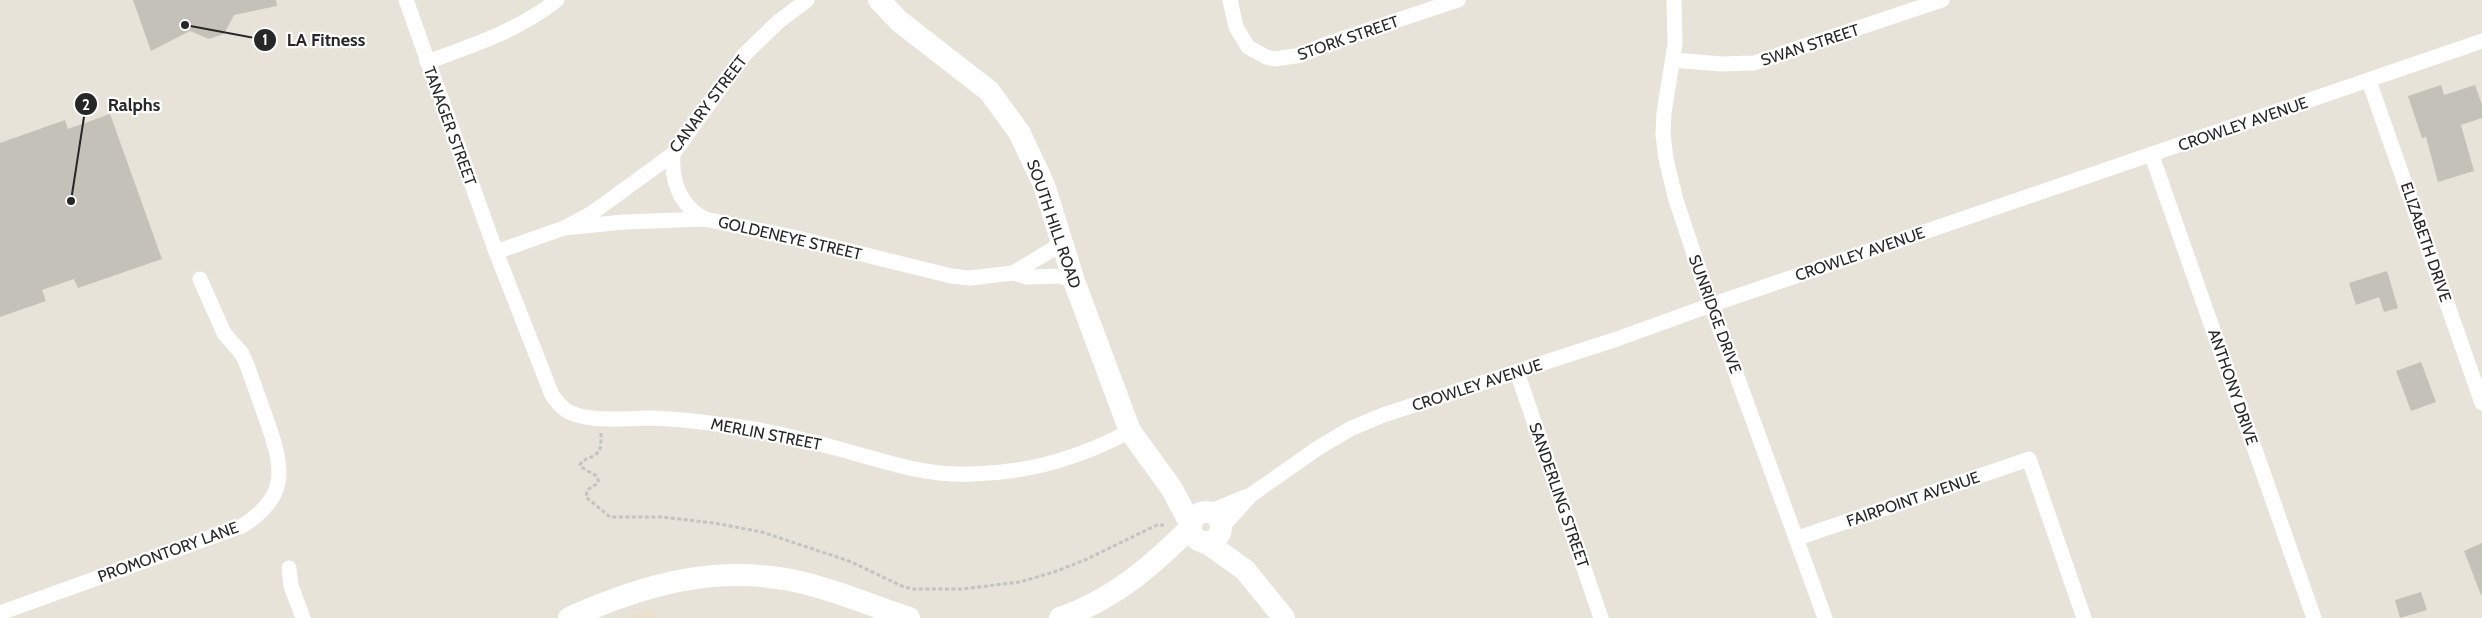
<svg xmlns="http://www.w3.org/2000/svg" width="2482" height="618" font-family="Cabin,sans-serif">
	<style>
		.education { fill: #e9e1ca }
		.building { fill: #c4c1b8 }
		.lines { fill: none; stroke-linecap: round; stroke-linejoin: round }
		.path { stroke: #c3c3c3; stroke-width: 3; stroke-dasharray: 4 2.5; stroke-linecap: butt }
		.street { stroke: #fff; stroke-width: 15 }
		.secondary { stroke: #fff; stroke-width: 22 }
		.labels { text-anchor: middle; dominant-baseline: central; stroke-width: 4.5; stroke-linejoin: round; paint-order: stroke }
		.street-label { font-size: 16px; fill: #272727; stroke: #fff }
		.leader { fill: none; stroke: #272727; stroke-width: 2 }
		.callout-dot { fill: #272727; stroke: #fff; stroke-width: 2 }
		.mark-label { font-size: 15px; text-anchor: middle; font-weight: bold; fill: #fff }
		.callout-label { font-size: 18px; text-anchor: middle; font-weight: bold; fill: #272727; stroke: #fff; stroke-width: 4.5; stroke-linejoin: round; paint-order: stroke }
	</style>
	<rect width="100%" height="100%" fill="#e8e3d9"/>
	<!-- education -->
	<polygon class="education" points="653,609 656,618 626,618 633,615"/>
	<!-- building -->
	<g class="building">
		<polygon points="133,0 276,0 277,6 234,15 224,34 209,39 190,31 151,51"/>
		<polygon points="2441,85 2444,95 2475,85 2482,105 2482,118 2461,125 2474,171 2438,182 2426,137 2422,138 2408,96"/>
		<polygon points="110,114 162,259 78,288 74,279 42,290 46,301 0,317 0,143 65,120 68,129"/>
		<polygon points="2387,271 2398,308 2384,312 2379,297 2356,305 2349,283"/>
		<polygon points="2421,362 2436,402 2411,411 2396,371"/>
		<polygon points="2482,543 2482,595 2481,595 2464,551"/>
		<polygon points="2421,592 2427,610 2400,618 2395,600"/>
	</g>
	<g class="lines">
		<!-- path -->
		<path class="path" d="M601 433C601 453 601 453 582 461L580 465C585 473 600 472 598 483L587 490 586 497 610 517H662L714 523 762 532 849 561 904 587 914 589H962L1020 582 1054 572 1087 559 1157 525H1164"/>
		<!-- street -->
		<g class="street">
			<path d="M406 0 496 252 552 395C558 403 564 411 574 414 595 422 630 418 653 418 674 419 696 421 717 424 759 428 802 439 843 450 886 462 926 476 972 474 1027 473 1082 457 1130 431"/>
			<polyline points="1230,0 1236,27 1248,47 1266,57 1275,59 1301,55 1329,43 1458,0"/>
			<polyline points="1674,0 1675,44 1664,113 1663,134 1666,159 1676,200 1711,305 1825,618"/>
			<polyline points="1673,60 1721,64 1754,63 1942,0"/>
			<path d="M427 62C473 45 518 31 557 0"/>
			<polyline points="2369,81 2482,403"/>
			<path d="M673 154C671 181 680 206 705 219"/>
			<polyline points="2152,156 2314,618"/>
			<polyline points="564,228 624,222 705,219 793,237 951,276 970,278 1013,273 1027,277 1060,276 1074,281"/>
			<polyline points="496,252 564,228 592,213 673,154 744,55 778,22 807,0"/>
			<polyline points="1013,273 1053,249 1061,240"/>
			<polyline points="1517,372 1601,618"/>
			<polyline points="1209,512 1245,497"/>
			<polyline points="1222,527 1251,495 1318,448 1350,429 1383,415 1617,339 1711,305 2482,41"/>
			<polyline points="1798,538 2029,459 2084,618"/>
			<polyline points="289,568 291,586 303,618"/>
			<path d="M0 613 242 526C288 497 284 470 268 424 261 404 254 385 247 365L242 354 224 333 200 279"/>
		</g>
		<!-- secondary -->
		<g class="secondary">
			<polyline points="879,0 899,21 989,91 1019,132 1044,185 1074,281 1130,431 1172,489 1191,525"/>
			<circle cx="1206" cy="527" r="15"/>
			<polyline points="1206,542 1245,570 1284,618"/>
			<path d="M569 618C647 583 723 562 808 584 842 593 876 607 909 618"/>
			<path d="M1060 618C1113 600 1152 566 1191 527"/>
		</g>
	</g>
	<g class="labels">
		<!-- street labels -->
		<g class="street-label">
			<text transform="translate(1348 38) rotate(-19)">STORK STREET</text>
			<text transform="translate(1810 45) rotate(-18)">SWAN STREET</text>
			<text transform="translate(708 104) rotate(-53)">CANARY STREET</text>
			<text transform="translate(2243 124) rotate(-19)">CROWLEY AVENUE</text>
			<text transform="translate(450 126) rotate(70)">TANAGER STREET</text>
			<text transform="translate(1054 224) rotate(71)">SOUTH HILL ROAD</text>
			<text transform="translate(790 238) rotate(13)">GOLDENEYE STREET</text>
			<text transform="translate(2426 242) rotate(71)">ELIZABETH DRIVE</text>
			<text transform="translate(1860 254) rotate(-19)">CROWLEY AVENUE</text>
			<text transform="translate(1715 314) rotate(70)">SUNRIDGE DRIVE</text>
			<text transform="translate(1477 385) rotate(-18)">CROWLEY AVENUE</text>
			<text transform="translate(2233 387) rotate(71)">ANTHONY DRIVE</text>
			<text transform="translate(766 434) rotate(11)">MERLIN STREET</text>
			<text transform="translate(1559 495) rotate(71)">SANDERLING STREET</text>
			<text transform="translate(1913 499) rotate(-19)">FAIRPOINT AVENUE</text>
			<text transform="translate(168 552) rotate(-20)">PROMONTORY LANE</text>
		</g>
	</g>
	<!-- callouts -->
	<path class="leader" d="M185 25L265 40M71 201L86 104"/>
	<g class="callout-dot">
		<circle cx="185" cy="25" r="5"/>
		<circle cx="71" cy="201" r="5"/>
		<circle cx="265" cy="40" r="12"/>
		<circle cx="86" cy="104" r="12"/>
	</g>
	<g class="mark-label">
		<text x="265" y="45">1</text>
		<text x="86" y="110">2</text>
	</g>
	<g class="callout-label">
		<text x="326" y="46">LA Fitness</text>
		<text x="134" y="111">Ralphs</text>
	</g>
</svg>
